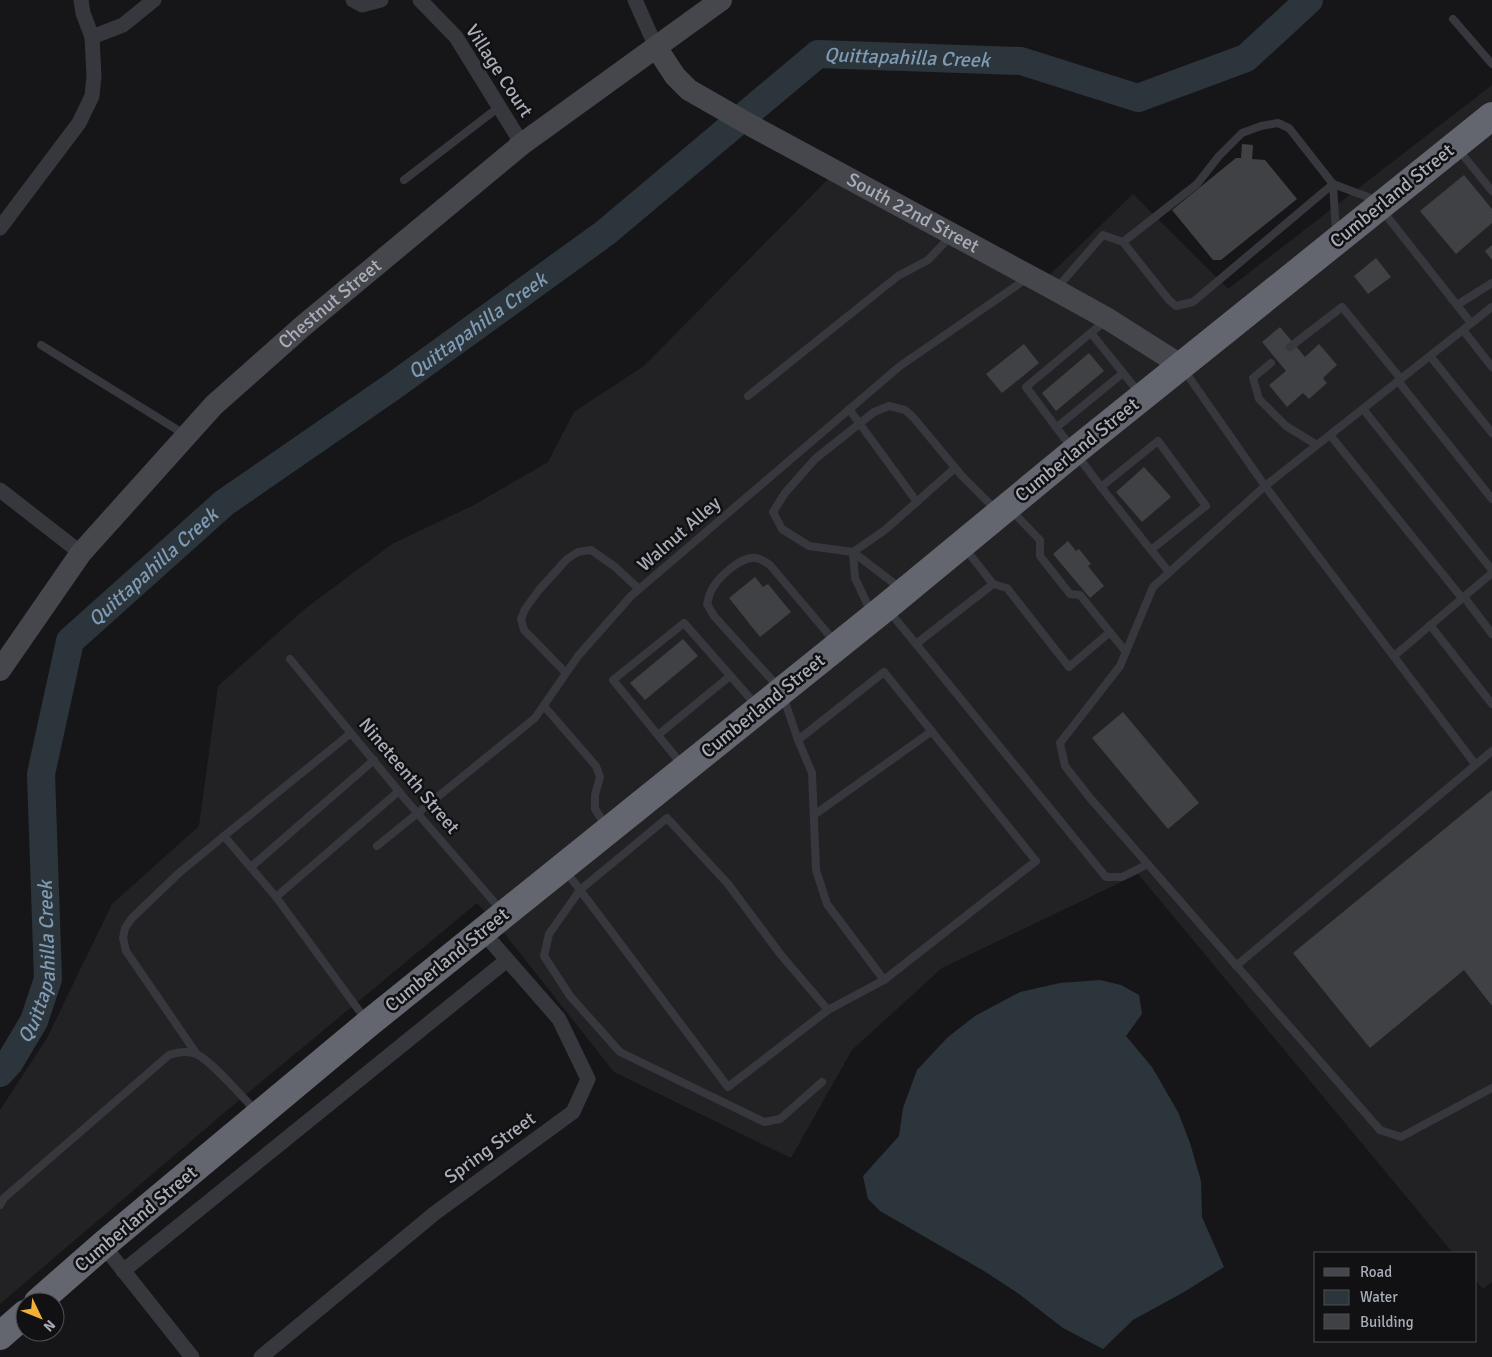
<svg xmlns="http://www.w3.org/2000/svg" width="1492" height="1357" font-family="Signika,sans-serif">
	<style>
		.built { fill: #222225 }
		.water { fill: #2c353c }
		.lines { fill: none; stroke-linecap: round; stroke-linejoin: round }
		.river { stroke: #2c353c; stroke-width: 28 }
		.building { fill: #404145 }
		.lane { stroke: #37383d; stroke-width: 8 }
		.street { stroke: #37383d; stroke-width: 15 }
		.secondary { stroke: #45474d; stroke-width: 22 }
		.highway { stroke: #63666e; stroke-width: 28 }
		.labels { text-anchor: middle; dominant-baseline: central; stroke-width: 5; stroke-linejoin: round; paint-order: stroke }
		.street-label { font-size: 19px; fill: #a8adb8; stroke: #111113 }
		.water-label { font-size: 20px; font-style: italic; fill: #7f9bb3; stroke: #111113 }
	</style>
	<rect width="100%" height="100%" fill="#161618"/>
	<!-- built -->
	<polygon class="built" points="1492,85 1492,1282 1483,1289 1476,1281 1476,1253 1453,1253 1138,874 942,968 852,1050 791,1158 614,1072 504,933 477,903 231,1107 0,1304 0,1110 47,1038 112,904 199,826 218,686 306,608 392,544 474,505 548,462 574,412 644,366 829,178 1036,288 1133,194 1228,289"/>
	<!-- water -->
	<polygon class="water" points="1100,980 1121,985 1139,995 1142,1014 1126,1036 1152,1067 1178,1112 1190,1143 1201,1181 1202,1217 1224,1267 1184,1292 1133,1320 1103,1349 1063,1328 1019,1294 984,1271 880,1211 868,1199 863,1176 899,1136 903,1108 917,1070 948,1037 975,1016 1020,992 1060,983"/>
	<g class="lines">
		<!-- river -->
		<path class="river" id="s1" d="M0 1073 9 1063 34 1021 48 979 41 774 70 641 224 503 392 387 605 233 818 54 1021 61 1138 98 1246 58 1309 0"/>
	</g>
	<!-- building -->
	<g class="building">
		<polygon points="1242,144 1253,145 1252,159 1265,160 1297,199 1221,260 1213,260 1172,210 1236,158 1241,158"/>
		<polygon points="1464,175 1492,209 1492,223 1456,254 1420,211"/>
		<polygon points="1492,245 1492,260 1485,251"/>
		<polygon points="1376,258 1391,277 1368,294 1354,276"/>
		<polygon points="1280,327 1305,357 1319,344 1337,365 1323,378 1327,383 1309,399 1303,393 1287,407 1269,385 1286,371 1262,342"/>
		<polygon points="1024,344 1039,363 1002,393 986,374"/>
		<polygon points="1089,353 1104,371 1056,411 1042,393"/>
		<polygon points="1144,467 1171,497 1142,522 1116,492"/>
		<polygon points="1068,541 1076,551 1079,549 1091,564 1088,566 1104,586 1090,598 1053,554"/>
		<polygon points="755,577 763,587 768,584 791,612 760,637 729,598"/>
		<polygon points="683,639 698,656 645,700 630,683"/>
		<polygon points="1123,712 1199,803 1168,829 1092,738"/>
		<polygon points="1492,790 1492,1006 1464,970 1370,1048 1293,953"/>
	</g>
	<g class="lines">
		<!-- lane -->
		<g class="lane">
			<polyline points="1453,19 1492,64"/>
			<polyline points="1458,149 1492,191"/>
			<polyline points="404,180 499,107"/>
			<polyline points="1382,210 1471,323"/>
			<polyline points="1336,233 1333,184 1376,200"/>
			<polyline points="1057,288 1103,235 1123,242 1197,184 1219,156 1242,133 1261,126 1278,123 1289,128 1333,184 1193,302 1176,306 1169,300 1123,242"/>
			<polyline points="1457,305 1492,283"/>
			<polyline points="1492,307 1265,486 1153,587 1120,666 1060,743 1065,766 1090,798 1380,1130 1401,1137 1492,1088"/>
			<polyline points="1105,321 1026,387 1101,487 1158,441 1206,506 1151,550 1169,572"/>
			<polyline points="1463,330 1492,367"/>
			<polyline points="1091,333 1140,394"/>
			<polyline points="41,345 184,434"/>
			<polyline points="1290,347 1342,307 1401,379"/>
			<polyline points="1430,356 1492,433"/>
			<polyline points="1271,363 1253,378 1259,399 1286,426 1317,445"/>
			<polyline points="1184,370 1265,486 1475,764"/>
			<polyline points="1398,381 1492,499"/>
			<polyline points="748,396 898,276 928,260 951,236"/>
			<polyline points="849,409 917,502"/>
			<polyline points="1363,409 1492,570"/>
			<polyline points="1057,427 1123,373"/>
			<polyline points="1330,435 1462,598"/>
			<polyline points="1101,487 1151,550"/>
			<polyline points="1010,509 1040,540 1040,556 1070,594 1080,595 1126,652"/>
			<polyline points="853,552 885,530 955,468"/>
			<polyline points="853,552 855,578 871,612"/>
			<polyline points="993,584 1007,588 1069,667 1110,632"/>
			<polyline points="900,588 853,552 809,546 782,529 773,512 785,493 815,459 874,412 889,406 905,410 913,417 962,476 996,510"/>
			<polyline points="1464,597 1492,634"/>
			<polyline points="888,610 916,644 993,584 964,547"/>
			<polyline points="1430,625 1492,704"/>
			<polyline points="916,644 1106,877 1122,877 1148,864"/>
			<polyline points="1394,656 1492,573"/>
			<polyline points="290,659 406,800 501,910"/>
			<polyline points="566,673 524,630 521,619 525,609 539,590 567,559 578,552 591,550 614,566 639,589"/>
			<polyline points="544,706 596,766 600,777 595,795 595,809 606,826"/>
			<polyline points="351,733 224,836 276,897 366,1020"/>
			<polyline points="658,735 730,676"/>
			<polyline points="798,740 812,773 816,870 827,904 884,980"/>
			<polyline points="683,766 613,680 684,623 756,705"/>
			<polyline points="814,815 932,731"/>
			<polyline points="377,846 535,718 578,656 631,596 900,366 1026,279"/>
			<polyline points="251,867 374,760"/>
			<path d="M565 870 728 1087 828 1010 884 980 1036 861 884 672 798 740 781 690 714 616 707 604C708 601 709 596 710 593 716 579 740 556 756 558 761 559 766 562 770 565L835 642"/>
			<polyline points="276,897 399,791"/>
			<polyline points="1236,966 1492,751"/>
			<polyline points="196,1053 126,951 123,938 125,928 132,918 179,873 224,836"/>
			<polyline points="822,1082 780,1119 764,1122 620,1052 570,996 544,956 549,934 580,890 667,818 728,884 781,955 828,1010"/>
			<path d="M0 1205 4 1198 169 1055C178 1052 187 1050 196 1054 211 1060 243 1098 256 1111"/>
		</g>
		<!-- street -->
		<g class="street">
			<polyline points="353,0 362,5 381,0"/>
			<polyline points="420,0 456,37 522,144"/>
			<polyline points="635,0 656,47"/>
			<polyline points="92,37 123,25 154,0"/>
			<polyline points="0,228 79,123 92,96 94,76 92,37 83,13 81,0"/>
			<polyline points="0,490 81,553"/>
			<polyline points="103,1245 192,1357"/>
			<polyline points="123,1271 507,960"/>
			<polyline points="261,1357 435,1213 573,1112 588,1079 559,1019 482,931"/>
		</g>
		<!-- secondary -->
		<g class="secondary">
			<path id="s2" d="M656 47 675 76 689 90 752 126 1050 287 1108 319 1182 366"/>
			<path id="s3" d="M0 670 81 553 214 405 303 326 522 144 721 0"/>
		</g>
		<!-- highway -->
		<g class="highway">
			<polyline points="38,1302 103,1245 369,1023 886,607 1075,451 1492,116"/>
			<polyline points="0,1336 25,1314"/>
		</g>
	</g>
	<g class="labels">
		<!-- street labels -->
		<g class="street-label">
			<text transform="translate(499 71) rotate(57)">Village Court</text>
			<text transform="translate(1392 196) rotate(-39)">Cumberland Street</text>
			<text stroke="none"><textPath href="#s2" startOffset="310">South 22nd Street</textPath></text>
			<text stroke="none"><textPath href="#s3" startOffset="495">Chestnut Street</textPath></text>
			<text transform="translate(1077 450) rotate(-39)">Cumberland Street</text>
			<text transform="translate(679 534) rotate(-41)">Walnut Alley</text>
			<text transform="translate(763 706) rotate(-39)">Cumberland Street</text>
			<text transform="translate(409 776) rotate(50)">Nineteenth Street</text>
			<text transform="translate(447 960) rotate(-39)">Cumberland Street</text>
			<text transform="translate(490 1148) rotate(-36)">Spring Street</text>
			<text transform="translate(136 1219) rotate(-40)">Cumberland Street</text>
		</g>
		<!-- water labels -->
		<g class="water-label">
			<text stroke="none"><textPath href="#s1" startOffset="1489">Quittapahilla Creek</textPath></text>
			<text stroke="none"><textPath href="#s1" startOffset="964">Quittapahilla Creek</textPath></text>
			<text stroke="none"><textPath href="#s1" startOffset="559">Quittapahilla Creek</textPath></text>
			<text stroke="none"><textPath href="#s1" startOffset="122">Quittapahilla Creek</textPath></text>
		</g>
	</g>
	<!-- legend -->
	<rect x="1314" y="1252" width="162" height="90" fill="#111113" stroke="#4d4f55"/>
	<rect x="1324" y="1268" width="25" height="8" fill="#45474d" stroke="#4d4f55"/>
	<text x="1360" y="1277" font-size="15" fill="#a8adb8">Road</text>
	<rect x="1324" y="1290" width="25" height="15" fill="#2c353c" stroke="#4d4f55"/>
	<text x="1360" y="1302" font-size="15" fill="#a8adb8">Water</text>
	<rect x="1324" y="1314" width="25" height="15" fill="#404145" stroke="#4d4f55"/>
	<text x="1360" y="1327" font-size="15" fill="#a8adb8">Building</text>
	<!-- north arrow -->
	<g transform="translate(40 1317) rotate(133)"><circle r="24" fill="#111113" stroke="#4d4f55"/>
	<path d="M0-4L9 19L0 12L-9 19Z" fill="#f2b134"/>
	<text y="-8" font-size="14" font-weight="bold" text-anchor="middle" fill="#a8adb8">N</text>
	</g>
</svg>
